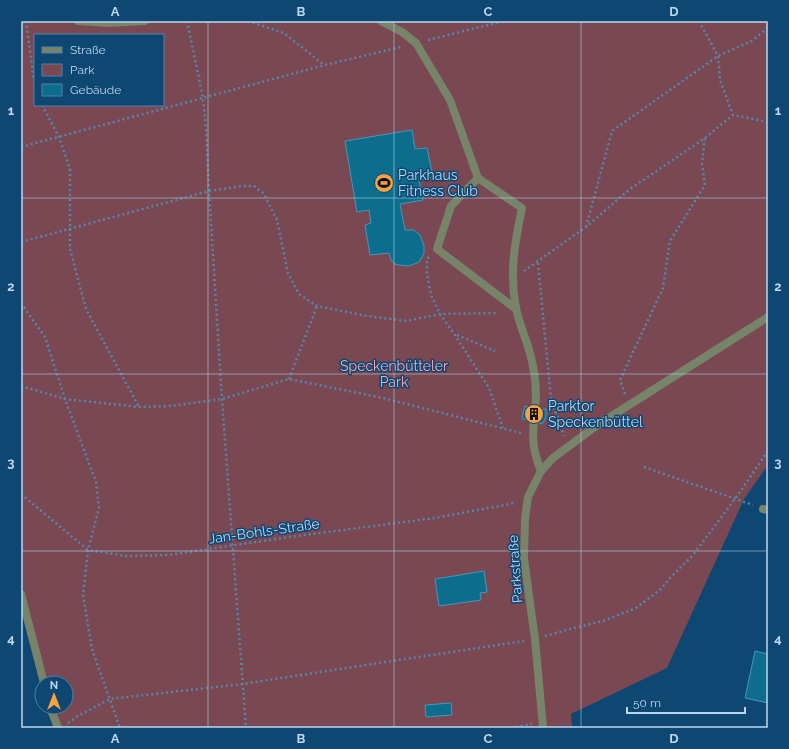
<svg xmlns="http://www.w3.org/2000/svg" width="789" height="749" font-family="Raleway,sans-serif">
	<style>
		.green { fill: #794852; fill-rule: evenodd }
		.building { fill: #0d6d8c; stroke: #4698b9 }
		.lines { fill: none; stroke-linecap: round; stroke-linejoin: round }
		.path { stroke: #5986a9; stroke-width: 2.5; stroke-dasharray: 2 3; stroke-linecap: butt }
		.service { stroke: #788469; stroke-width: 8 }
		.minor { stroke: #788469; stroke-width: 8 }
		.tertiary { stroke: #788469; stroke-width: 8 }
		.grid { fill: none; stroke: #bcd7f1; stroke-width: 1; stroke-opacity: 0.55 }
		.labels { text-anchor: middle; dominant-baseline: central; stroke-width: 3; stroke-linejoin: round; paint-order: stroke }
		.poi-label { font-size: 14px; fill: #bcd7f1; stroke: #0d4772; text-anchor: start }
		.park-label { font-size: 14px; fill: #f9a8b8; stroke: #0d4772 }
		.street-label { font-size: 14px; fill: #bcd7f1; stroke: #0d4772 }
		.neatline { fill: none; stroke: #bcd7f1; stroke-width: 1.5 }
		.grid-label { font-size: 13px; text-anchor: middle; font-weight: bold; fill: #bcd7f1 }
	</style>
	<rect width="100%" height="100%" fill="#0d4772"/>
	<!-- green -->
	<path class="green" d="M21 21H768V465L744 499 667 668 571 714 572 728H61L53 707H66V683H47L23 590 21 572ZM35 35H163V105H35Z"/>
	<!-- building -->
	<g class="building">
		<polygon points="412,130 415,149 427,148 433,177 419,180 423,200 400,204 405,230 414,230 420,235 424,246 424,254 419,262 409,266 399,265 395,264 391,260 389,253 370,255 365,225 371,223 369,210 357,212 345,141"/>
		<polygon points="525,406 542,411 543,409 546,409 546,417 543,423 540,424 540,420 527,417 526,419 524,420 522,417"/>
		<polygon points="484,571 487,592 480,593 481,600 439,606 435,579"/>
		<polygon points="755,651 768,654 768,703 745,698"/>
		<polygon points="451,703 452,715 426,717 425,705"/>
	</g>
	<g class="lines">
		<!-- path -->
		<g class="path">
			<polyline points="26,21 35,88"/>
			<polyline points="187,21 203,98 206,127 209,191 222,399 246,728"/>
			<polyline points="248,21 284,33 324,65"/>
			<polyline points="699,21 718,56 720,80 733,115 768,122"/>
			<polyline points="428,40 504,21"/>
			<polyline points="42,105 59,137 70,169 70,249 86,309 139,407"/>
			<polyline points="21,147 325,65 401,47"/>
			<polyline points="586,227 612,131 718,56 750,42 768,28"/>
			<polyline points="21,242 209,191 242,186 254,186 264,194 277,220 288,273 299,294 317,306 367,316 406,321 440,314 496,313"/>
			<polyline points="429,257 427,259 427,273 431,295 440,314 455,335 489,388 503,428"/>
			<polyline points="538,263 551,399 564,436"/>
			<polyline points="524,271 586,227 630,189 705,138 733,115"/>
			<polyline points="21,303 45,337 65,399 96,482 99,508 88,550 83,595 92,649 120,728"/>
			<polyline points="457,335 495,351"/>
			<polyline points="289,379 317,306"/>
			<polyline points="21,386 65,399 139,407 171,406 222,399 289,379 383,398 521,433"/>
			<polyline points="625,394 620,380 663,288 670,241 705,185 702,164 705,138"/>
			<polyline points="644,467 753,505"/>
			<polyline points="21,494 88,550 126,556 168,555 289,537 435,518 510,504 516,502"/>
			<polyline points="545,636 574,628 603,621 636,608 661,589 669,579 693,555 735,499 768,451"/>
			<polyline points="68,723 78,716 110,699 242,684 524,641"/>
			<polyline points="511,728 532,724"/>
		</g>
		<!-- service -->
		<g class="service">
			<polyline points="78,21 108,23 145,21"/>
			<path d="M381 21 402 32 416 43 450 100 478 178 522 208C515 242 509 272 516 308 519 324 527 340 531 357 535 373 537 392 535 409"/>
			<polyline points="478,178 451,206 437,249 516,309"/>
			<path d="M534 419C532 441 533 450 541 471"/>
		</g>
		<!-- minor -->
		<g class="minor">
			<polyline points="763,509 768,510"/>
			<polyline points="21,594 44,683"/>
			<polyline points="50,707 58,728"/>
		</g>
		<!-- tertiary -->
		<polyline class="tertiary" points="543,728 535,639 524,559 525,519 528,497 541,471 553,458 596,426 768,317"/>
	</g>
	<!-- grid -->
	<path class="grid" d="M208 21V728M394 21V728M581 21V728M21 198H768M21 374H768M21 551H768"/>
	<!-- icons -->
	<defs>
		<g id="stadium-disc" transform="scale(1)"><circle r="9.5" fill="#f4a344" stroke="#0d4772"/><path d="M0-5a6.5 5 0 1 0 0 10a6.5 5 0 1 0 0-10ZM-3.5-1.8h7v3.6h-7Z" fill="#111"/></g>
		<g id="building-disc" transform="scale(1)"><circle r="9.5" fill="#f4a344" stroke="#0d4772"/><path d="M-4-6H4V6H1V3H-1V6H-4ZM-2.5-4.3h1.7v1.8h-1.7ZM.8-4.3h1.7v1.8H.8ZM-2.5-1h1.7V.8h-1.7ZM.8-1h1.7V.8H.8Z" fill="#111"/></g>
	</defs>
	<g fill-rule="evenodd">
		<use href="#stadium-disc" x="384" y="183"/>
		<use href="#building-disc" x="534" y="414"/>
	</g>
	<g class="labels">
		<!-- poi labels -->
		<g class="poi-label">
			<text x="398" y="175">Parkhaus<tspan x="398" dy="16">Fitness Club</tspan></text>
			<text x="548" y="406">Parktor<tspan x="548" dy="16">Speckenbüttel</tspan></text>
		</g>
		<!-- park labels -->
		<g class="park-label">
			<text x="394" y="366">Speckenbütteler<tspan x="394" dy="16">Park</tspan></text>
		</g>
		<!-- street labels -->
		<g class="street-label">
			<text transform="translate(264 531) rotate(-8)">Jan-Bohls-Straße</text>
			<text transform="translate(515 569) rotate(-94)">Parkstraße</text>
		</g>
	</g>
	<!-- border -->
	<rect width="789" height="749" fill="none" stroke="#0d4772" stroke-width="44"/>
	<!-- legend -->
	<rect x="34" y="34" width="130" height="72" fill="#0d4772" stroke="#5381a5"/>
	<rect x="42" y="47" width="20" height="6" fill="#788469" stroke="#5381a5"/>
	<text x="70" y="54" font-size="12" fill="#bcd7f1">Straße</text>
	<rect x="42" y="64" width="20" height="12" fill="#794852" stroke="#5381a5"/>
	<text x="70" y="74" font-size="12" fill="#bcd7f1">Park</text>
	<rect x="42" y="84" width="20" height="12" fill="#0d6d8c" stroke="#5381a5"/>
	<text x="70" y="94" font-size="12" fill="#bcd7f1">Gebäude</text>
	<!-- north arrow -->
	<g transform="translate(54 695)"><circle r="19" fill="#0d4772" stroke="#5381a5"/>
	<path d="M0-3L7 15L0 10L-7 15Z" fill="#f4a344"/>
	<text y="-6" font-size="11" font-weight="bold" text-anchor="middle" fill="#bcd7f1">N</text>
	</g>
	<!-- scale -->
	<path d="M627 707v6h118v-6" fill="none" stroke="#bcd7f1" stroke-width="2"/>
	<text x="633" y="707" font-size="12" fill="#bcd7f1" stroke="#0d4772" stroke-width="3" paint-order="stroke">50 m</text>
	<rect x="22" y="22" width="745" height="705" class="neatline"/>
	<g class="grid-label">
		<text x="115" y="16">A</text>
		<text x="301" y="16">B</text>
		<text x="488" y="16">C</text>
		<text x="674" y="16">D</text>
		<text x="11" y="115">1</text>
		<text x="778" y="115">1</text>
		<text x="11" y="291">2</text>
		<text x="778" y="291">2</text>
		<text x="11" y="467">3</text>
		<text x="778" y="467">3</text>
		<text x="11" y="643">4</text>
		<text x="778" y="643">4</text>
		<text x="115" y="743">A</text>
		<text x="301" y="743">B</text>
		<text x="488" y="743">C</text>
		<text x="674" y="743">D</text>
	</g>
</svg>
